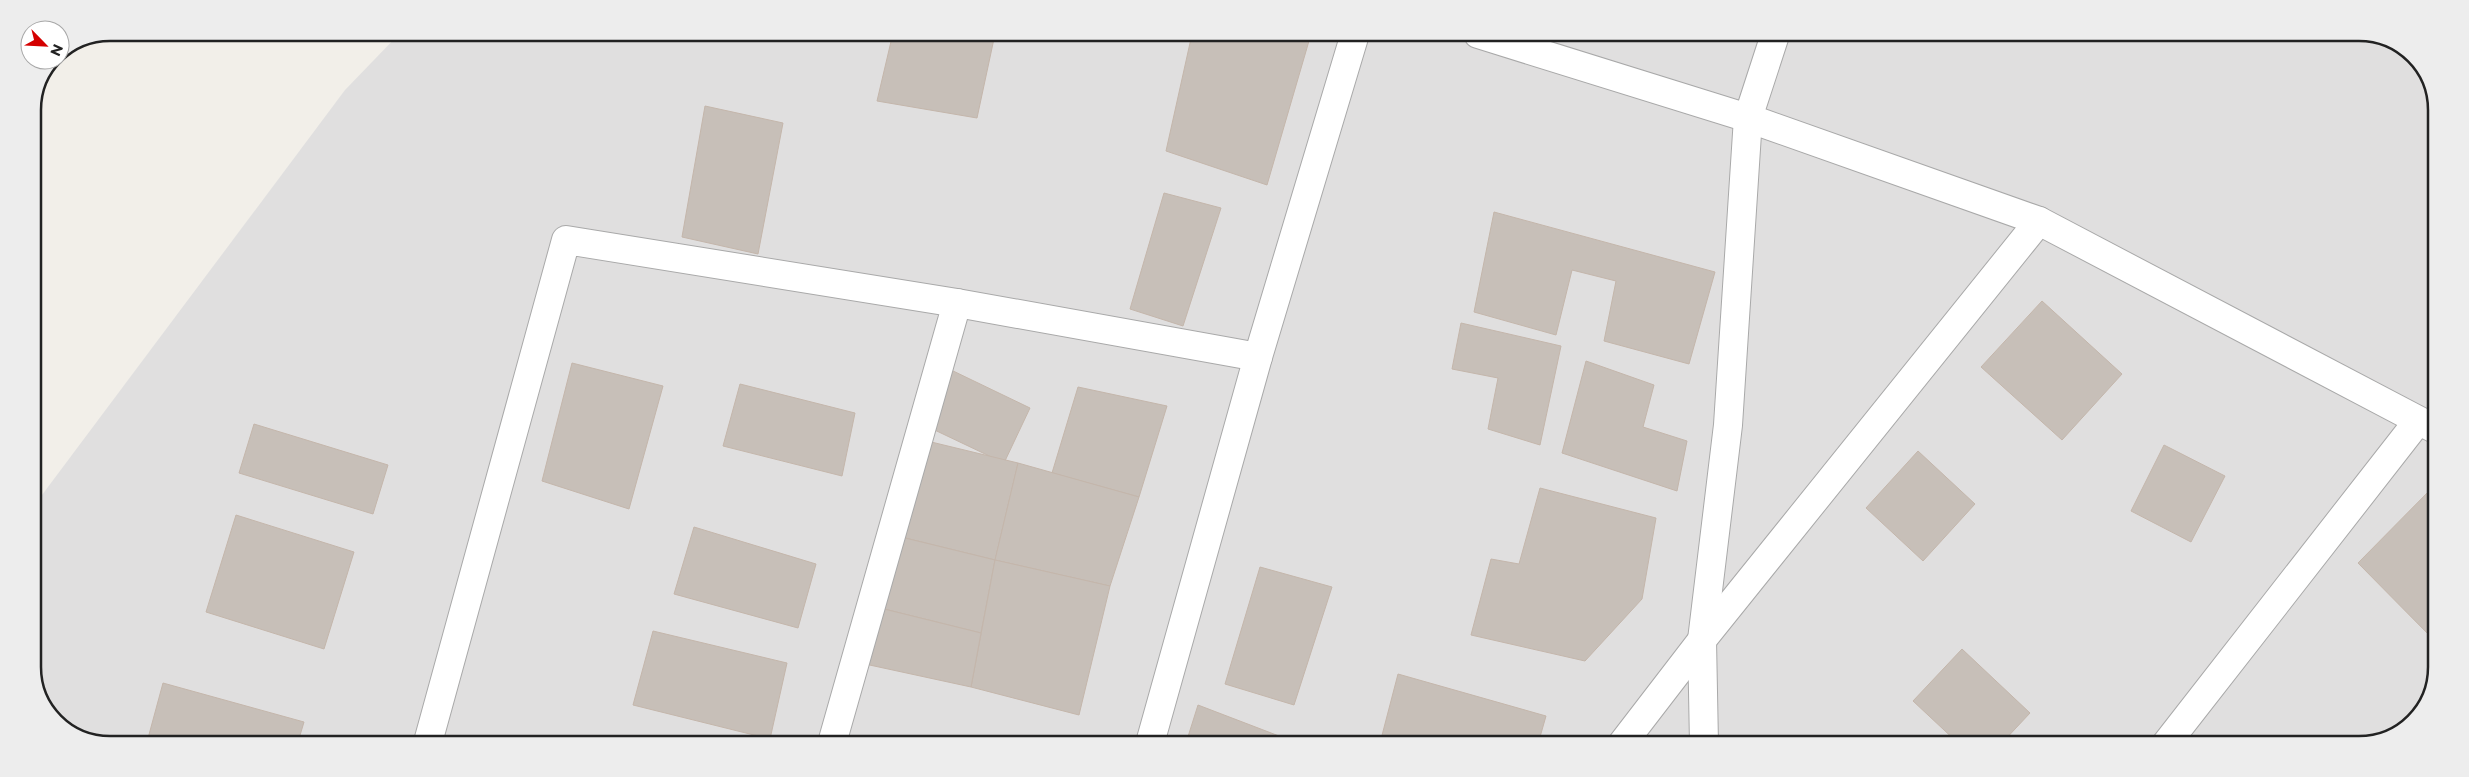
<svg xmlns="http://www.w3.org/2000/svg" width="2469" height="777" font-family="Montserrat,sans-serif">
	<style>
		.residential { fill: #e0dfdf }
		.building { fill: #c7bfb8; stroke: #c4b6ab }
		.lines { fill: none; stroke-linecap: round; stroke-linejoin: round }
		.minor-casing { stroke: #a9a9a9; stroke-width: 30 }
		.tertiary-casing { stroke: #a9a9a9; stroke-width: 30 }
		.minor { stroke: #fff; stroke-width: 28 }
		.tertiary { stroke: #fff; stroke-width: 28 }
		.rim { fill: none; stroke: #222; stroke-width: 2.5 }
	</style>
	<rect width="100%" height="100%" fill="#f2efe9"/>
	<!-- residential -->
	<polygon class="residential" points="400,33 2379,35 2417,59 2436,105 2434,687 2406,728 2359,744 90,742 49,714 33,672 33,507 345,90"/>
	<!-- building -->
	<g class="building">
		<polygon points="893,33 995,34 977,118 877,101"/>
		<polygon points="1192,34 1311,34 1267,185 1166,151"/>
		<polygon points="705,106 783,123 758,254 682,237"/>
		<polygon points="1164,193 1221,208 1183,326 1130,309"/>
		<polygon points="1494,212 1715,272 1689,364 1604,341 1616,281 1572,270 1556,335 1474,312"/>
		<polygon points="2042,301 2122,374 2062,440 1981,367"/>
		<polygon points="1461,323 1561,346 1540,445 1488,429 1498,378 1452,369"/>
		<polygon points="1586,361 1654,385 1643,427 1687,441 1677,491 1562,453"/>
		<polygon points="572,363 663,386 629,509 542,481"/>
		<polygon points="949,369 1030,408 1004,463 922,424"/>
		<polygon points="740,384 855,413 842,476 723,446"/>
		<polygon points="1078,387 1167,406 1139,497 1052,473"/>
		<polygon points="254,424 388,465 373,514 239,473"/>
		<polygon points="923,440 1018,463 995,560 897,536"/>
		<polygon points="2164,445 2225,476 2191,542 2131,511"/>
		<polygon points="1918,451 1975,504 1923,561 1866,508"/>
		<polygon points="1018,463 1139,497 1110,586 995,560"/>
		<polygon points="2435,485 2434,640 2358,563"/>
		<polygon points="1540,488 1656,518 1642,599 1585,661 1471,635 1491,559 1519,564"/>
		<polygon points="236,515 354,552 324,649 206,612"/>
		<polygon points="694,527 816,564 798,628 674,594"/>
		<polygon points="897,536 995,560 981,633 876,607"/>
		<polygon points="995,560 1110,586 1079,715 971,687"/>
		<polygon points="1260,567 1332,587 1294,705 1225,684"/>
		<polygon points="876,607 981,633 971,687 865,664"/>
		<polygon points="653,631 787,663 770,739 633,705"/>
		<polygon points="1962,649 2030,713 2001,744 1959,744 1913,701"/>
		<polygon points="1398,674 1546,716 1538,744 1380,743"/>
		<polygon points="163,683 304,722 298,742 147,742"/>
		<polygon points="1198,705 1279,736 1277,743 1186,743"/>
		<polygon points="858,736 881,743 856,743"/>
	</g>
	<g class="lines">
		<!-- minor casing -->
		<g class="minor-casing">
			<g id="minor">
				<polyline points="1478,34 1748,118 2039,221 2435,429"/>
				<polyline points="428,742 566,240 957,303 1258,357"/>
				<polyline points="832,743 957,303"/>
				<polyline points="1150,743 1258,357 1355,34"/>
				<polyline points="1622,744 1702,640 2039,221"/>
				<polyline points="1704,744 1702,640 1728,425 1748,118"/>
				<polyline points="2166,744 2418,421"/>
			</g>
		</g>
		<!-- tertiary casing -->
		<g class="tertiary-casing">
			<polyline id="tertiary" points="1748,118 1775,35"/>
		</g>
		<!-- minor -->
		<use href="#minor" class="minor"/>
		<!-- tertiary -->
		<use href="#tertiary" class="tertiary"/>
	</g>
	<!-- crop -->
	<path d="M0 0H2469V777H0ZM110 41H2359A69 69 0 0 1 2428 110V667A69 69 0 0 1 2359 736H110A69 69 0 0 1 41 667V110A69 69 0 0 1 110 41Z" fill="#ededed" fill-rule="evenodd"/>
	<path class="rim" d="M110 41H2359A69 69 0 0 1 2428 110V667A69 69 0 0 1 2359 736H110A69 69 0 0 1 41 667V110A69 69 0 0 1 110 41Z"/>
	<!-- north arrow -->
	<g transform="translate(45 45) rotate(114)"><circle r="24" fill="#ffffff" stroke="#a7a7a7"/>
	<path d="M0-4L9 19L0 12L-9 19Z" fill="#d40000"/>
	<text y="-8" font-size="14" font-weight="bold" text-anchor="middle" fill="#222222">N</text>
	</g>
</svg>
